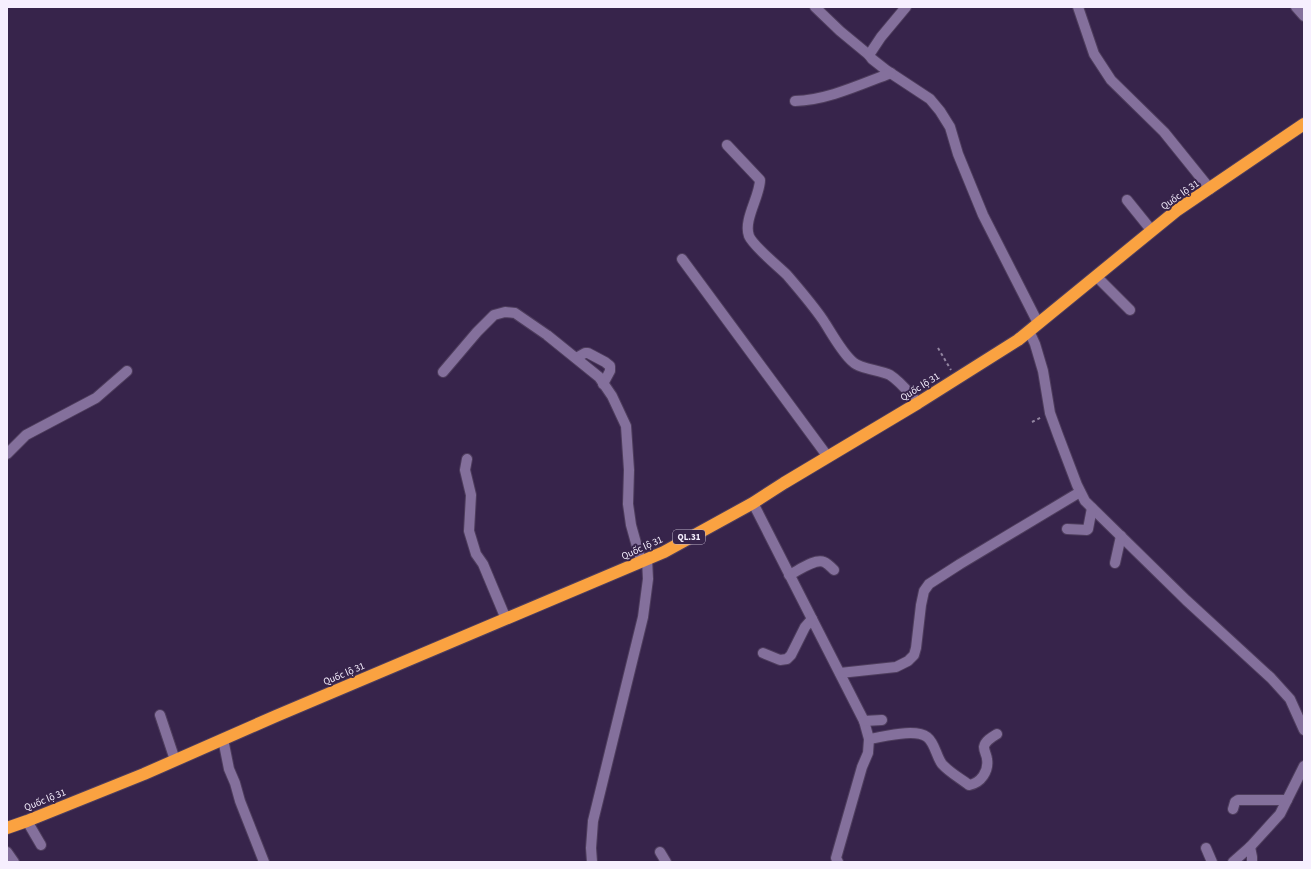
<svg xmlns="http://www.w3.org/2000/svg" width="1311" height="869" font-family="'Source Sans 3',sans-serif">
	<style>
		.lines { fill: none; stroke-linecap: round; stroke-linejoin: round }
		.minor-casing { stroke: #4e3d5d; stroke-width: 12 }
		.highway-casing { stroke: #4e3d5d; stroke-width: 14 }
		.path { stroke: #9285a0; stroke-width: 2; stroke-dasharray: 3 3; stroke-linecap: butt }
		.minor { stroke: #84709c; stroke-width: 10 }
		.highway { stroke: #faa241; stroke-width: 12 }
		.labels { text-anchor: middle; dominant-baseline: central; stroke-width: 4; stroke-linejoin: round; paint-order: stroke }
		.shield { fill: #37244b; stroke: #bdb2c8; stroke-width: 1 }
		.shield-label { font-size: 9px; font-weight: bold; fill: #f6effe }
		.street-label { font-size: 10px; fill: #f6effe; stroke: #37244b }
	</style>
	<rect width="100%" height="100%" fill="#37244b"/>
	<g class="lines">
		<!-- minor casing -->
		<g class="minor-casing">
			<g id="minor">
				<polyline points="815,7 840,31 869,55"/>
				<polyline points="906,7 881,37 869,55 872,59 886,70 930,99 940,111 950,127 958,154 983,215 1038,323"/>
				<polyline points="1078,7 1094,54 1111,80 1164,132 1210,189"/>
				<polyline points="1296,7 1304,16"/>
				<path d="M795 101C828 100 861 84 891 73"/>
				<path d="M727 145 760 180C760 196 743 220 749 236 753 246 778 266 787 275 799 289 812 304 823 320 831 332 842 353 853 362 860 369 880 370 890 375 901 382 909 393 918 403"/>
				<polyline points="1127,200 1152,231"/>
				<polyline points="682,259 828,457"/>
				<polyline points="1097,277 1130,310"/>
				<polyline points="1029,331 1035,344 1043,371 1050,413 1058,435 1077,485 1085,501 1186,600 1271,678 1290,699 1304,730"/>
				<polyline points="576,358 585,353 588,353 605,362 610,366 610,371 603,384"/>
				<polyline points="443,372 477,332 494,315 505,312 515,313 547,335 599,377 612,396 626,426 629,470 628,504 631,525 641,561"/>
				<polyline points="7,454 26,435 96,398 127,371"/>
				<polyline points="467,459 465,470 471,495 469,531 476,554 483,564 506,619"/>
				<polyline points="753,503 864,721 869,739 868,753 862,767 836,858 838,862"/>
				<polyline points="1067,529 1087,530 1088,529 1092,508"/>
				<polyline points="1115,563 1121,536"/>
				<path d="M789 575C798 571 815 558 824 562 827 563 831 567 834 570"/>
				<polyline points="763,653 780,660 787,659 791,655 805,627 812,619"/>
				<polyline points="840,673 896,667 908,661 914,655 916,648 921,605 924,591 929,584 960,564 1080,492"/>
				<polyline points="160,715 175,760"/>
				<polyline points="864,721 882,720"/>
				<polyline points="223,739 229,769 235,783 240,801 264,862"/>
				<path d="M869 739C883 737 915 728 927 737 935 743 936 756 942 764 950 773 960 778 969 785 981 783 989 771 987 759 987 756 984 751 984 747 985 741 992 737 997 734"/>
				<polyline points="1233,809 1235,802 1238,800 1287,800"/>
				<polyline points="27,821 41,845"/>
				<polyline points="1250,847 1252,857 1252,862"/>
				<polyline points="1206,848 1212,862"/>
				<polyline points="7,852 14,862"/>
				<polyline points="660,852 666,862"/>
				<polyline points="592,862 591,848 593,821 643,617 648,579 647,559"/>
				<polyline points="1233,862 1250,847 1280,814 1304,766"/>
			</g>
		</g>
		<!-- highway casing -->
		<g class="highway-casing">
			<polyline id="highway" points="7,828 27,821 144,774 276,716 664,552 753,503 784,483 918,403 1018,340 1176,211 1304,124"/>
		</g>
		<!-- path -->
		<g class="path">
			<polyline points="938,348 951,370"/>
			<polyline points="1032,422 1042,417"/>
		</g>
		<!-- minor -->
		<use href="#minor" class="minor"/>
		<!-- highway -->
		<use href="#highway" class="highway"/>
	</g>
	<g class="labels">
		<!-- shield labels -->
		<rect class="shield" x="673" y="530" width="32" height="14" rx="3"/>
		<g class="shield-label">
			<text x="689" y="537">QL.31</text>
		</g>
		<!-- street labels -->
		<g class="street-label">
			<text transform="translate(1180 195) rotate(-35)">Quốc lộ 31</text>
			<text transform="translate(920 387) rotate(-32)">Quốc lộ 31</text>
			<text transform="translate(642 548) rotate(-24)">Quốc lộ 31</text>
			<text transform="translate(344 674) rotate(-23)">Quốc lộ 31</text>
			<text transform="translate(45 800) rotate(-22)">Quốc lộ 31</text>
		</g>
	</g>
	<!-- border -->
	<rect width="1311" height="869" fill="none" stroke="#f6effe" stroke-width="16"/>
</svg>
